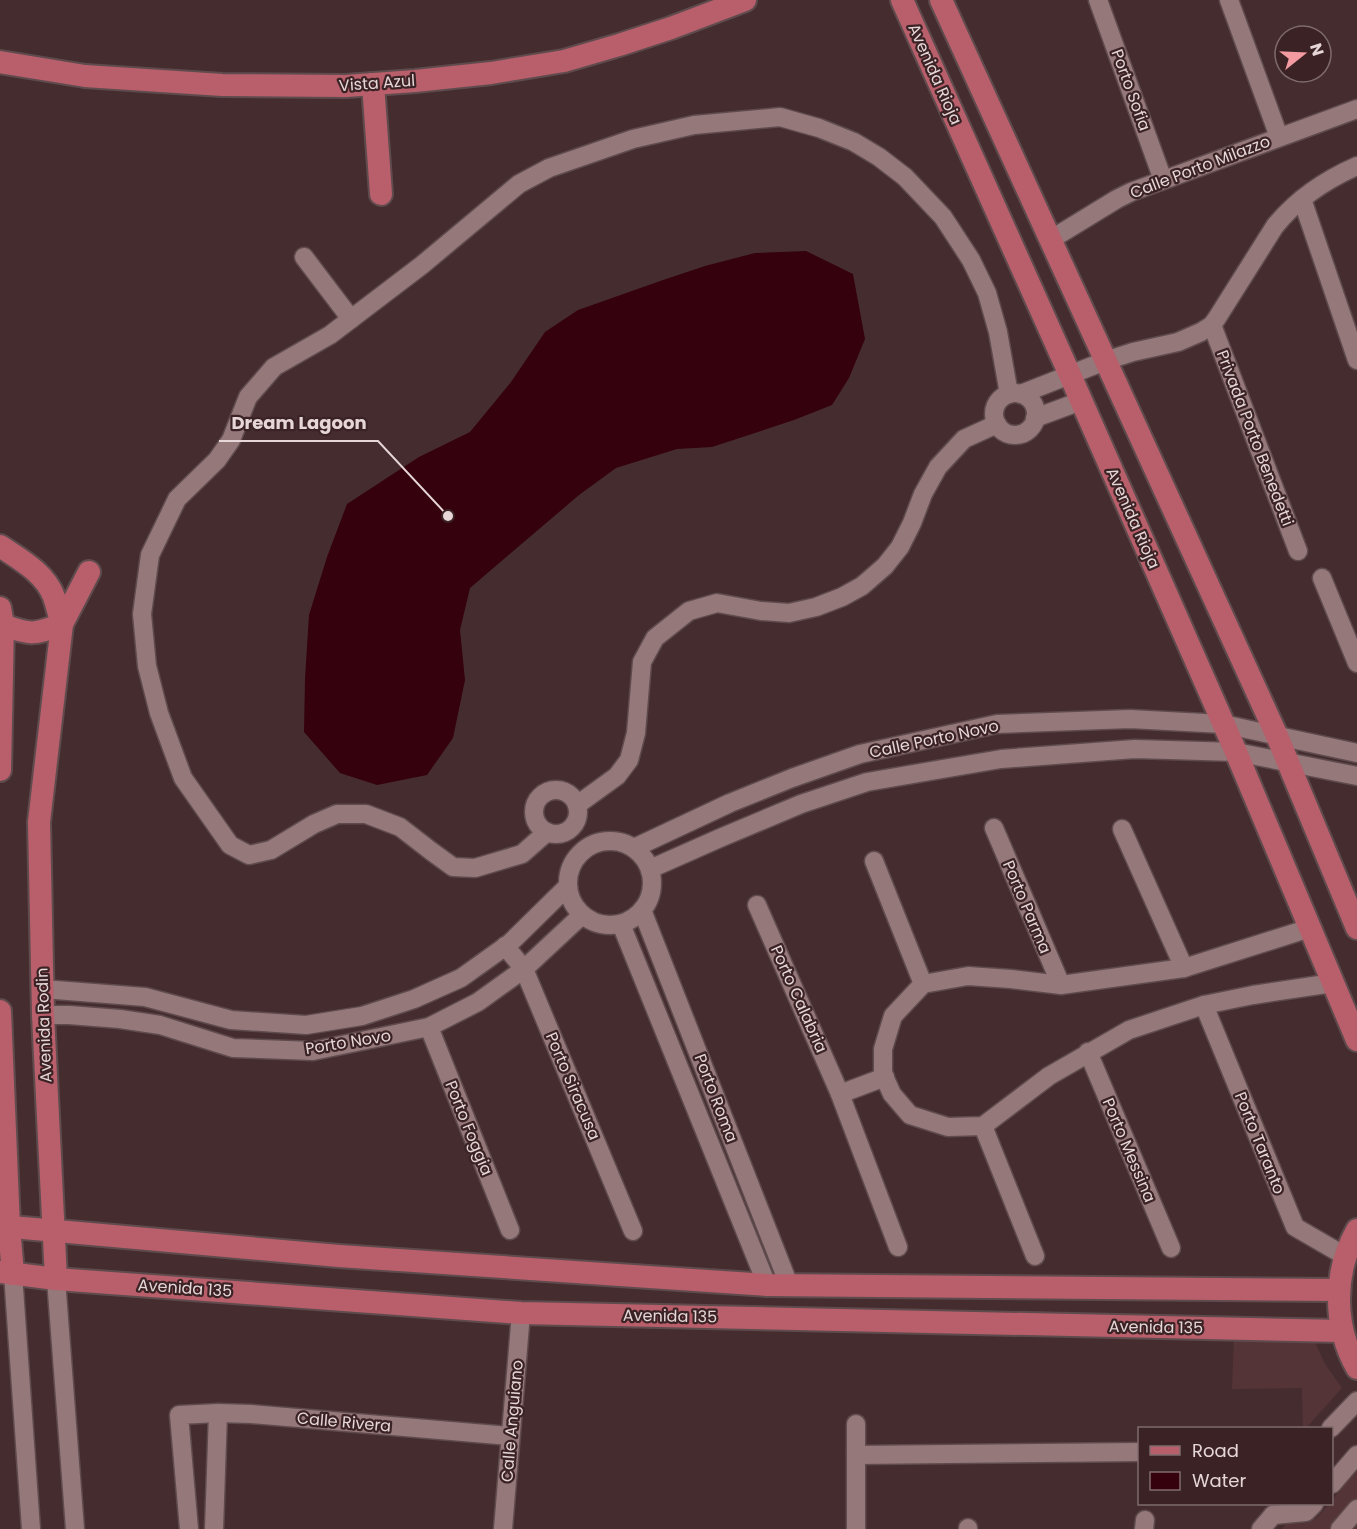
<svg xmlns="http://www.w3.org/2000/svg" width="1357" height="1529" font-family="Poppins,sans-serif">
	<style>
		.built { fill: #543437 }
		.water { fill: #35010c }
		.lines { fill: none; stroke-linecap: round; stroke-linejoin: round }
		.minor-casing { stroke: #5f4b4d; stroke-width: 21 }
		.major-casing { stroke: #5f4b4d; stroke-width: 26 }
		.minor { stroke: #95787a; stroke-width: 18 }
		.major { stroke: #b85f6b; stroke-width: 22 }
		.labels { text-anchor: middle; dominant-baseline: central; stroke-width: 4.5; stroke-linejoin: round; paint-order: stroke }
		.street-label { font-size: 16px; fill: #e6d6d7; stroke: #3b2325 }
		.leader { fill: none; stroke: #e6d6d7; stroke-width: 2 }
		.callout-dot { fill: #e6d6d7; stroke: #3b2325; stroke-width: 2 }
		.callout-label { font-size: 18px; text-anchor: middle; font-weight: bold; fill: #e6d6d7; stroke: #3b2325; stroke-width: 4.5; stroke-linejoin: round; paint-order: stroke }
	</style>
	<rect width="100%" height="100%" fill="#452d2f"/>
	<!-- built -->
	<g class="built">
		<polygon points="1312,1336 1325,1364 1342,1388 1306,1428 1303,1428 1302,1388 1232,1389 1234,1338"/>
		<polygon points="1357,1469 1357,1529 1282,1529 1286,1524 1307,1523 1317,1518 1329,1504 1332,1504 1332,1500"/>
	</g>
	<!-- water -->
	<polygon class="water" points="806,251 853,274 865,339 849,378 832,405 794,420 712,447 677,449 616,468 579,495 470,588 460,630 465,680 453,738 427,775 377,785 340,773 304,732 305,679 309,615 327,557 347,504 419,457 470,432 511,382 545,332 578,310 666,279 705,266 755,253"/>
	<g class="lines">
		<!-- minor casing -->
		<g class="minor-casing">
			<g id="minor">
				<polyline points="1098,0 1163,180"/>
				<polyline points="1229,0 1279,137"/>
				<polyline points="1302,199 1357,360"/>
				<polyline points="1050,240 1117,199 1131,192 1357,109"/>
				<polyline points="304,257 351,319"/>
				<polyline points="1212,325 1298,551"/>
				<circle cx="1015" cy="414" r="21"/>
				<path d="M1021 394 1105 361 1133 352 1178 342 1201 332 1212 325 1217 318 1275 226C1297 199 1325 180 1357 166"/>
				<polyline points="1035,418 1081,401"/>
				<polyline points="1322,578 1357,663"/>
				<circle cx="556" cy="812" r="22"/>
				<polyline points="577,805 617,776 629,760 636,733 642,662 655,638 689,611 717,603 761,611 789,613 816,607 842,597 862,586 885,566 900,547 912,523 923,494 938,467 964,439 997,424"/>
				<polyline points="994,828 1061,985"/>
				<polyline points="1122,829 1184,968"/>
				<polyline points="547,832 522,854 475,868 453,867 431,851 400,827 366,814 337,814 314,824 271,850 249,855 230,845 183,778 159,713 147,666 142,614 150,555 177,499 217,460 231,440 248,397 274,367 330,335 422,265 519,184 549,168 633,139 694,125 780,117 819,128 854,142 879,157 905,177 943,217 971,260 987,293 998,332 1009,394"/>
				<circle cx="610" cy="883" r="42"/>
				<polyline points="634,848 730,803 792,778 860,754 997,724 1130,719 1223,724 1357,753"/>
				<polyline points="874,861 923,984"/>
				<polyline points="650,869 720,838 801,804 867,782 1001,759 1135,749 1236,752 1357,776"/>
				<polyline points="757,905 840,1094 898,1247"/>
				<polyline points="642,910 789,1285"/>
				<polyline points="621,924 767,1285"/>
				<polyline points="1310,928 1184,968 1061,985 1011,979 968,976 923,984 893,1016 883,1049 883,1074 892,1094 910,1115 948,1127 983,1126 1049,1076 1129,1030 1204,1005 1253,995 1333,983"/>
				<polyline points="505,946 524,969 633,1231"/>
				<polyline points="43,989 145,997 231,1020 306,1025 362,1016 414,999 461,978 510,943 567,887"/>
				<polyline points="1204,1005 1295,1227 1345,1256"/>
				<polyline points="43,1015 69,1015 120,1019 160,1025 233,1048 313,1051 429,1027 478,1002 524,969 582,915"/>
				<polyline points="429,1027 510,1230"/>
				<polyline points="1088,1052 1171,1248"/>
				<polyline points="840,1094 885,1077"/>
				<polyline points="983,1126 1035,1256"/>
				<polyline points="13,1274 31,1529"/>
				<polyline points="56,1279 75,1529"/>
				<polyline points="856,1424 856,1528"/>
				<polyline points="1331,1428 1357,1401"/>
				<polyline points="856,1455 1140,1452"/>
				<polyline points="1332,1484 1357,1455"/>
				<polyline points="1273,1515 1306,1512 1314,1504"/>
				<polyline points="968,1528 968,1529"/>
				<polyline points="189,1529 179,1415 218,1413 251,1414 510,1436"/>
				<polyline points="214,1529 218,1413"/>
				<polyline points="503,1529 521,1313"/>
				<polyline points="1144,1529 1145,1520"/>
				<polyline points="1261,1529 1273,1515"/>
				<polyline points="1340,1529 1357,1509"/>
			</g>
		</g>
		<!-- major casing -->
		<g class="major-casing">
			<g id="major">
				<polyline points="902,0 1070,375 1236,752 1357,1040"/>
				<polyline points="941,0 1277,736 1357,928"/>
				<polyline points="0,62 85,76 222,85 346,86 415,81 491,73 564,61 619,45 671,28 745,0"/>
				<polyline points="373,84 381,194"/>
				<path d="M0 546C21 560 45 573 54 597 57 606 59 615 62 624L39 822 43 1015 56 1279"/>
				<polyline points="0,608 3,625 0,770"/>
				<path d="M3 625C30 635 35 635 62 624L89 572"/>
				<polyline points="0,1011 9,1227 13,1274"/>
				<polyline points="0,1226 339,1256 767,1285 1339,1290"/>
				<path d="M1357 1230C1333 1273 1333 1325 1357 1368"/>
				<polyline points="0,1272 56,1279 521,1313 1342,1331"/>
			</g>
		</g>
		<!-- minor -->
		<use href="#minor" class="minor"/>
		<!-- major -->
		<use href="#major" class="major"/>
	</g>
	<g class="labels">
		<!-- street labels -->
		<g class="street-label">
			<text transform="translate(935 74) rotate(66)">Avenida Rioja</text>
			<text transform="translate(377 83) rotate(-4)">Vista Azul</text>
			<text transform="translate(1131 90) rotate(70)">Porto Sofia</text>
			<text transform="translate(1200 167) rotate(-21)">Calle Porto Milazzo</text>
			<text transform="translate(1255 438) rotate(69)">Privada Porto Benedetti</text>
			<text transform="translate(1133 518) rotate(66)">Avenida Rioja</text>
			<text transform="translate(934 739) rotate(-12)">Calle Porto Novo</text>
			<text transform="translate(1027 907) rotate(67)">Porto Parma</text>
			<text transform="translate(799 999) rotate(66)">Porto Calabria</text>
			<text transform="translate(44 1025) rotate(-92)">Avenida Rodin</text>
			<text transform="translate(348 1042) rotate(-9)">Porto Novo</text>
			<text transform="translate(573 1086) rotate(67)">Porto Siracusa</text>
			<text transform="translate(716 1098) rotate(69)">Porto Roma</text>
			<text transform="translate(469 1128) rotate(68)">Porto Foggia</text>
			<text transform="translate(1260 1143) rotate(68)">Porto Taranto</text>
			<text transform="translate(1129 1150) rotate(67)">Porto Messina</text>
			<text transform="translate(185 1288) rotate(4)">Avenida 135</text>
			<text transform="translate(670 1316) rotate(1)">Avenida 135</text>
			<text transform="translate(1156 1327) rotate(1)">Avenida 135</text>
			<text transform="translate(512 1421) rotate(-85)">Calle Anguiano</text>
			<text transform="translate(344 1422) rotate(5)">Calle Rivera</text>
		</g>
	</g>
	<!-- callouts -->
	<path class="leader" d="M448 516L378 441H219"/>
	<circle class="callout-dot" cx="448" cy="516" r="6"/>
	<g class="callout-label">
		<text x="299" y="429">Dream Lagoon</text>
	</g>
	<!-- legend -->
	<rect x="1138" y="1427" width="195" height="78" fill="#3b2325" stroke="#7f6b6c" stroke-width="1.5"/>
	<rect x="1150" y="1446" width="30" height="9" fill="#b85f6b" stroke="#7f6b6c" stroke-width="1.5"/>
	<text x="1192" y="1457" font-size="18" fill="#e6d6d7">Road</text>
	<rect x="1150" y="1472" width="30" height="18" fill="#35010c" stroke="#7f6b6c" stroke-width="1.5"/>
	<text x="1192" y="1487" font-size="18" fill="#e6d6d7">Water</text>
	<!-- north arrow -->
	<g transform="translate(1303 54) rotate(72)"><circle r="28" fill="#3b2325" stroke="#7f6b6c" stroke-width="1.5"/>
	<path d="M0-4.5L10 22L0 15L-10 22Z" fill="#f49aa1"/>
	<text y="-9" font-size="16" font-weight="bold" text-anchor="middle" fill="#e6d6d7">N</text>
	</g>
</svg>
